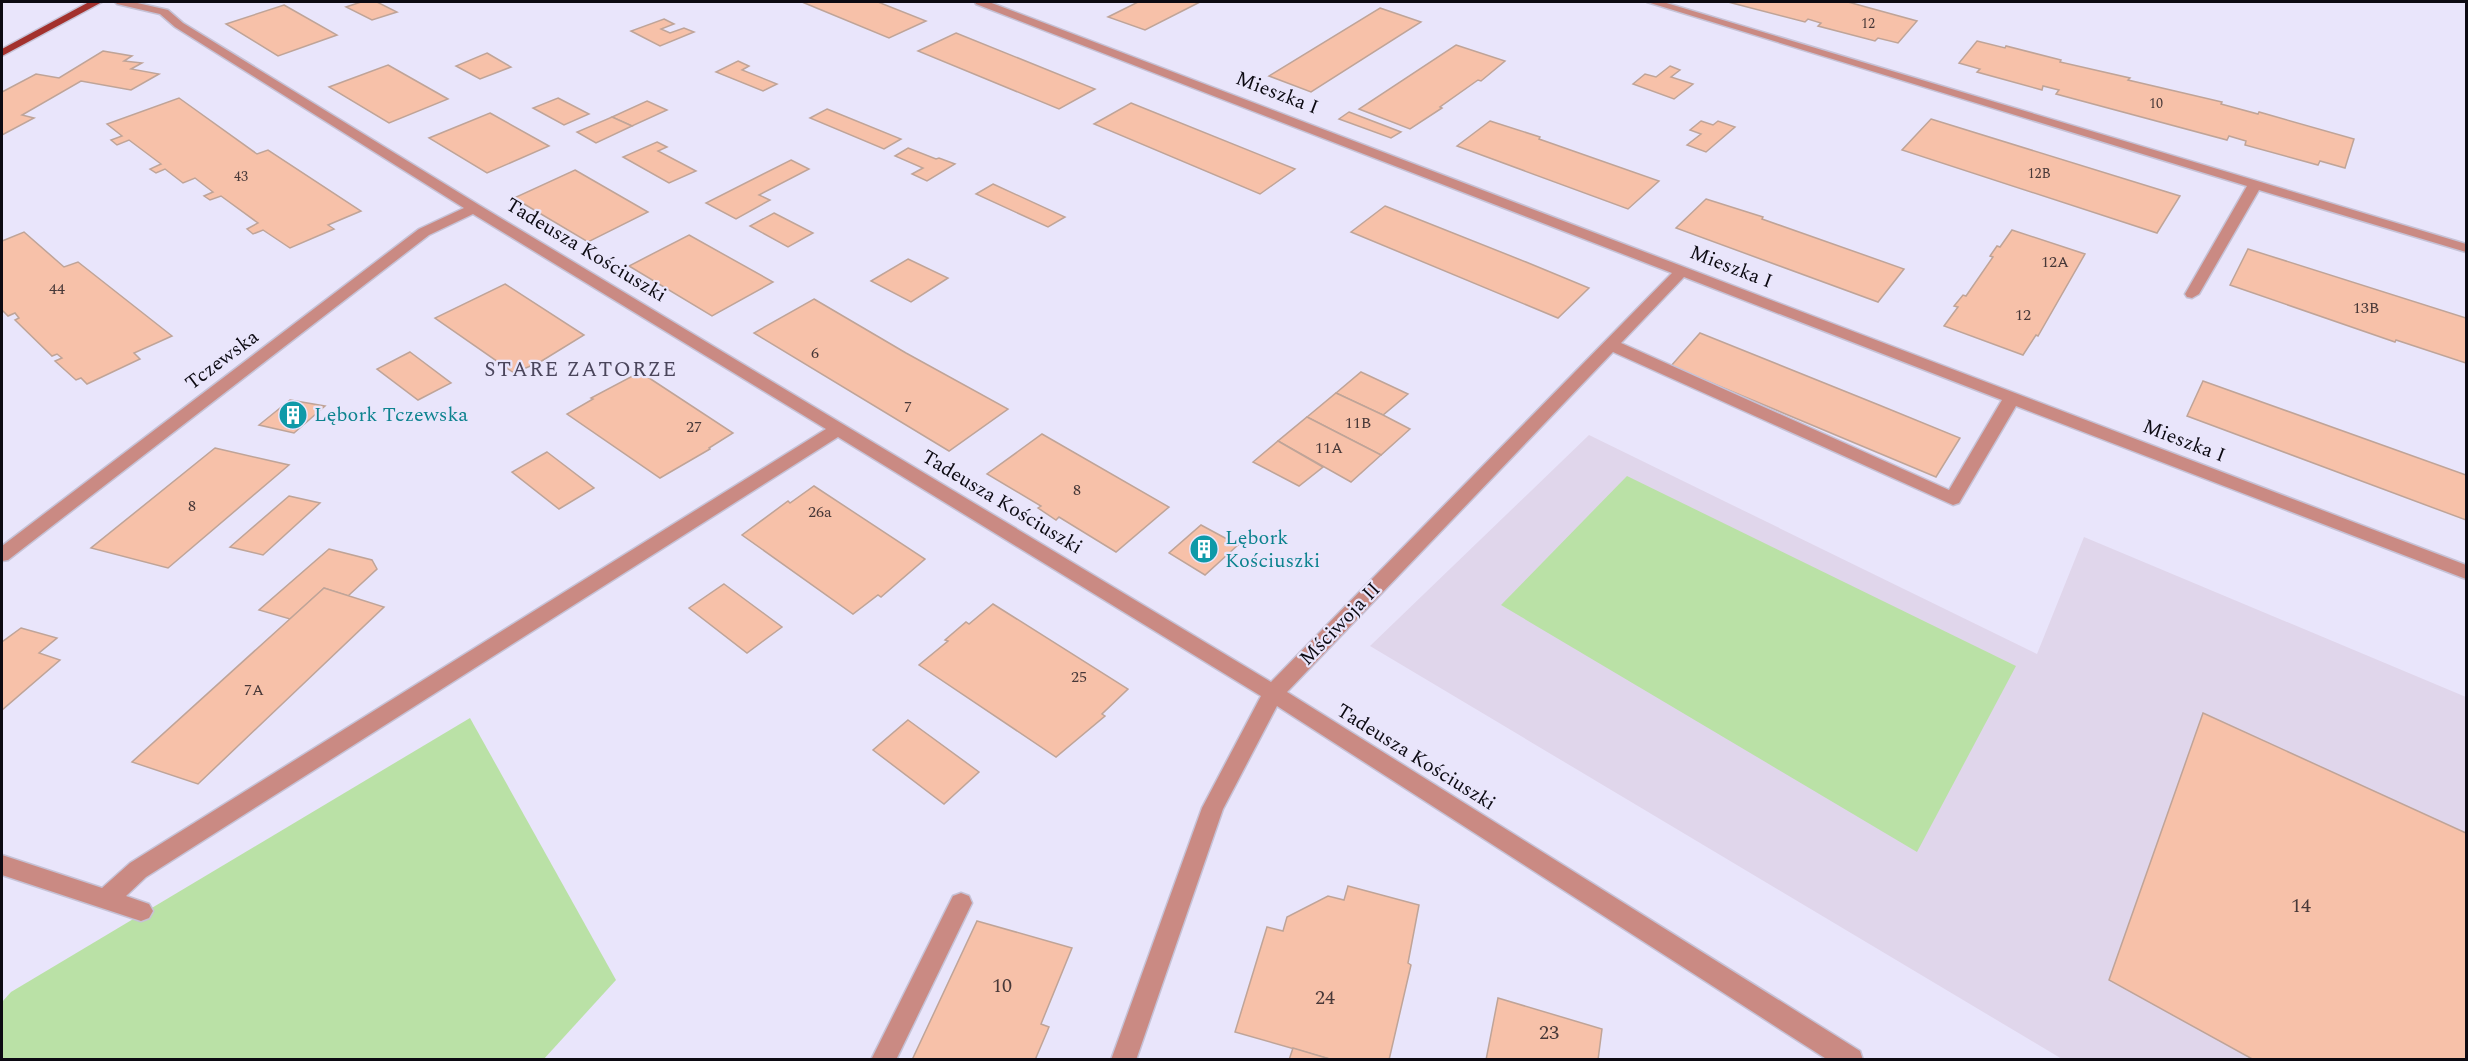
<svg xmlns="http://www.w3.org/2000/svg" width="2468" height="1061" font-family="Spectral,serif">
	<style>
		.education { fill: #e0d6eb }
		.green { fill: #bae1a6 }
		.building { fill: #f7c1a9; stroke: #bfa498; stroke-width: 1.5 }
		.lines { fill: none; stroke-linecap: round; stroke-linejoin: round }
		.minor-casing { stroke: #c6c2d6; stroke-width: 3 }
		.major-casing { stroke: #c6c2d6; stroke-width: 3 }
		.minor { fill: #ca8a83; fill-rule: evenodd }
		.major { fill: #a3312d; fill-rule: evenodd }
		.labels { text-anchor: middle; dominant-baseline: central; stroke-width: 4.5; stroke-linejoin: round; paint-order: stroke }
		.far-number-label { font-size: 14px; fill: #473838 }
		.number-label { font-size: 16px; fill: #473838 }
		.street-label { font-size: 20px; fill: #0c0a12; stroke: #e9e5fb }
		.culture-label { font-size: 20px; fill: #0d838f; stroke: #e9e5fb; text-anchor: start }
		.near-number-label { font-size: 20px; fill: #473838 }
		.neighbourhood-label { font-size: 21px; letter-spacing: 1.5px; fill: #4a455b; stroke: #e9e5fb }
	</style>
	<rect width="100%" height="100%" fill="#e9e5fb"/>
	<!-- education -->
	<polygon class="education" points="1589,435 2037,654 2084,537 2466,697 2466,1059 2062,1059 1370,646"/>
	<!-- green -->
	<g class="green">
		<polygon points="1627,476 2016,666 1917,852 1501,605"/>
		<polygon points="470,718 616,980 543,1060 2,1059 2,1002 11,992"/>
	</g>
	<!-- building -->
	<g class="building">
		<polygon points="361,2 377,2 397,12 372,20 346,7"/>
		<polygon points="802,2 878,2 926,21 889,38"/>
		<polygon points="1138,2 1200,2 1145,30 1108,17"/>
		<polygon points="1728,2 1848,2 1917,21 1898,43 1878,38 1875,41 1818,26 1821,23 1808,19 1805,22"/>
		<polygon points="284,5 337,35 278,56 226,24"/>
		<polygon points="1380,8 1421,22 1311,92 1269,76"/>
		<polygon points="664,19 674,24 661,29 670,33 684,28 694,32 660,46 631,31"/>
		<polygon points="956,33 1095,89 1059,109 918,51"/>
		<polygon points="1977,41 2005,48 2006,46 2061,60 2060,62 2130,78 2128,80 2222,102 2221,104 2258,114 2259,112 2354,139 2345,168 2320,161 2318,165 2245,145 2246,141 2229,136 2227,140 2056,94 2059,90 2043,86 2042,90 1977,72 1980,69 1959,63"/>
		<polygon points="1456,45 1505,61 1481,81 1478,80 1440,107 1442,108 1410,129 1359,109"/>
		<polygon points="103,51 132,56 124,61 142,63 131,69 159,74 131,90 81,81 22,115 34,118 2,135 2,92 36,74 59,78"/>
		<polygon points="487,53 511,67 480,79 456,66"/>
		<polygon points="738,61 749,66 742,70 777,84 763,91 716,72"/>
		<polygon points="388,65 448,99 389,123 329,87"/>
		<polygon points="1670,66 1680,70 1671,77 1693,84 1674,99 1633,84 1645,74 1656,77"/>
		<polygon points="179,98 257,154 268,150 361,211 328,225 334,229 290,248 263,230 253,234 247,229 258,223 221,196 210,200 204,196 213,192 195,178 183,183 165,169 156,173 150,169 161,164 129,140 117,145 111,140 122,136 107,124"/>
		<polygon points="558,98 589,114 564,125 533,108"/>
		<polygon points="647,101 667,110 632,126 612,117"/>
		<polygon points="1131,103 1295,169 1260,194 1094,124"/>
		<polygon points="827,109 901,139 884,149 810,118"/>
		<polygon points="1349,112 1401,132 1391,138 1339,119"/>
		<polygon points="490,113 549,146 487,173 429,138"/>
		<polygon points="612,117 632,126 596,143 577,132"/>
		<polygon points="1931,119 2180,196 2157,233 1902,150"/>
		<polygon points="1490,121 1540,137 1539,139 1659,181 1628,209 1457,146"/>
		<polygon points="1701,121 1713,125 1718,121 1735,127 1706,152 1687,145 1701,134 1690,130"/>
		<polygon points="657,142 667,147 658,151 696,171 669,183 623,157"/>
		<polygon points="908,148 936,159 939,158 955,164 927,181 912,174 923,168 895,156"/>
		<polygon points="791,160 809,169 759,195 770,200 736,219 706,203"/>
		<polygon points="575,170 648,212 588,242 514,198"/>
		<polygon points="993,184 1065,217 1048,227 976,194"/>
		<polygon points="1706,199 1763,217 1762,219 1904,269 1878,302 1676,228"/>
		<polygon points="1385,206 1526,262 1589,288 1558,318 1351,232"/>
		<polygon points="774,213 813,233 788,247 750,226"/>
		<polygon points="2012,230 2085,254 2038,336 2036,335 2023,355 1944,326 1958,307 1954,306 1963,295 1966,296 1993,257 1990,256 1997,246 2000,247"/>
		<polygon points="24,232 64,267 78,262 172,336 134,353 140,359 87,384 81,378 76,380 55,361 62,358 57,354 52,356 15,320 19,318 15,313 8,316 2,310 2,241"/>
		<polygon points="689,235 773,282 712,316 629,266"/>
		<polygon points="2248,249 2466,318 2466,365 2466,363 2396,340 2395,342 2230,285"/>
		<polygon points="908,259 948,278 911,302 871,281"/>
		<polygon points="505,284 584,335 540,362 514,373 435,318"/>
		<polygon points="814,299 906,353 1008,409 949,451 754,333"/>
		<polygon points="1700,333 1879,405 1960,438 1936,477 1671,366"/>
		<polygon points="410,352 451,383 418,400 377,369"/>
		<polygon points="640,372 733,433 709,448 710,449 660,478 567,414 593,399 591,398"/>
		<polygon points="1361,372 1408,394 1383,415 1336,393"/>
		<polygon points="2203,381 2466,475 2466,520 2187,416"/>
		<polygon points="1336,393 1383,415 1410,429 1381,455 1307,417"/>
		<polygon points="290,400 325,406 294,433 259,425"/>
		<polygon points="1307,417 1381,455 1351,482 1278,441"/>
		<polygon points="1042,434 1169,507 1116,552 1059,517 1056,520 1038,508 1041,506 987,474"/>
		<polygon points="1278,441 1323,467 1299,486 1253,462"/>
		<polygon points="215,448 289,465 168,568 91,548"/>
		<polygon points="547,452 594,488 559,509 512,472"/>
		<polygon points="814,486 925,559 881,597 878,595 853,614 742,535 788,501 790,503"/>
		<polygon points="289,496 320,503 263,555 230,547"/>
		<polygon points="1201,525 1238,545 1205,575 1169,553"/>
		<polygon points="329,549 372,560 377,569 348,596 324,588 290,619 259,610"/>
		<polygon points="724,584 782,627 747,653 689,608"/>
		<polygon points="324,588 384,607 198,784 132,762"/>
		<polygon points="993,604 1128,689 1102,714 1105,716 1056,757 919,665 948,641 945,640 966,622 969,624"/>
		<polygon points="21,628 57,638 39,653 60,660 2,710 2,642"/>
		<polygon points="2203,713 2466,833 2466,1060 2254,1060 2109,980"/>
		<polygon points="908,720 979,772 944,804 873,750"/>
		<polygon points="1348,886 1419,905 1408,963 1411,965 1389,1060 1333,1060 1235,1032 1267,927 1283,931 1287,917 1328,896 1344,900"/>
		<polygon points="977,921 1072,948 1041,1024 1049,1027 1035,1060 912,1060"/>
		<polygon points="1498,998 1602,1029 1598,1060 1486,1060"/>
		<polygon points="1293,1048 1333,1060 1289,1060"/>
	</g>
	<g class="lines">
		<!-- minor casing -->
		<g class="minor-casing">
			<g id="minor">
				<path d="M115 2H133L168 10 183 23 479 205 1271 682 1672 273 976 4 975 2H989L2466 565V579L2016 406 1959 503 1953 505 1613 352 1287 692 1860 1051 1863 1060H1828L1277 706 1223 809 1136 1060H1111L1202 808 1261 696 838 437 146 877 126 896 149 904 153 911 149 918 141 921 2 875V855L102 888 130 863 826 429 473 214 429 235 8 560 2 561V546L419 229 464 208 175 27 160 14 117 4ZM1684 277 2002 400 1949 490 1621 343Z"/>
				<polygon points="1647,2 1663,2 2466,244 2466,252 2259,190 2199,294 2192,298 2187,297 2185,294 2247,186"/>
				<polygon points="961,893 969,896 972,903 896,1060 871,1060 953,896"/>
			</g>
		</g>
		<!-- major casing -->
		<g class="major-casing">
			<polygon id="major" points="89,2 102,2 2,56 2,49"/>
		</g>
		<!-- minor -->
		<use href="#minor" class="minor"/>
		<!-- major -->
		<use href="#major" class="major"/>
	</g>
	<!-- icons -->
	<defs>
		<g id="building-disc" transform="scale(1.5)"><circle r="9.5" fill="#0f9aa8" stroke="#e9e5fb"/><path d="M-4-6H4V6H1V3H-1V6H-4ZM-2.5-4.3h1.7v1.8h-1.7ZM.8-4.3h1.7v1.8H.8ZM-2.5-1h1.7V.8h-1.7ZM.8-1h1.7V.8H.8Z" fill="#fff"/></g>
	</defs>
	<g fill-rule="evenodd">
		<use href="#building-disc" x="293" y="415"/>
		<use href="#building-disc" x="1204" y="549"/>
	</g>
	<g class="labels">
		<!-- far-number labels -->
		<g class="far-number-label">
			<text x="1868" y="23">12</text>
			<text x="2156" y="103">10</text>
			<text x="2039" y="173">12B</text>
			<text x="241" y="176">43</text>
		</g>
		<!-- number labels -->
		<g class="number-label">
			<text x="2055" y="262">12A</text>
			<text x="57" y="289">44</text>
			<text x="2366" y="308">13B</text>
			<text x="2023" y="315">12</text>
			<text x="815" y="353">6</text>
			<text x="908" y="407">7</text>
			<text x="1358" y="423">11B</text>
			<text x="694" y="427">27</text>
			<text x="1329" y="448">11A</text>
			<text x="1077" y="490">8</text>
			<text x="192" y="506">8</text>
			<text x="820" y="512">26a</text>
			<text x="1079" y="677">25</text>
			<text x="254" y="690">7A</text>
		</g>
		<!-- street labels -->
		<g class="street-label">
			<text transform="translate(1277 93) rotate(21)">Mieszka I</text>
			<text transform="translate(586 250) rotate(31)">Tadeusza Kościuszki</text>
			<text transform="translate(1731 267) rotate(21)">Mieszka I</text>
			<text transform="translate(222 360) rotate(-37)">Tczewska</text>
			<text transform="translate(2184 441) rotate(21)">Mieszka I</text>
			<text transform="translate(1002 502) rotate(31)">Tadeusza Kościuszki</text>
			<text transform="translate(1340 624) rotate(-46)">Mściwoja II</text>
			<text transform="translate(1416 757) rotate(32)">Tadeusza Kościuszki</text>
		</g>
		<!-- culture labels -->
		<g class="culture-label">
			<text x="314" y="415">Lębork Tczewska</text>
			<text x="1225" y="538">Lębork<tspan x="1225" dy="23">Kościuszki</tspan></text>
		</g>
		<!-- near-number labels -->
		<g class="near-number-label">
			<text x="2301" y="906">14</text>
			<text x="1002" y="986">10</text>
			<text x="1325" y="998">24</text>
			<text x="1549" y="1033">23</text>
		</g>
		<!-- neighbourhood labels -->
		<g class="neighbourhood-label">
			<text x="581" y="370">STARE ZATORZE</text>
		</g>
	</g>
	<!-- border -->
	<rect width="2468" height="1061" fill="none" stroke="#0c0a12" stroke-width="6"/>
</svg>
